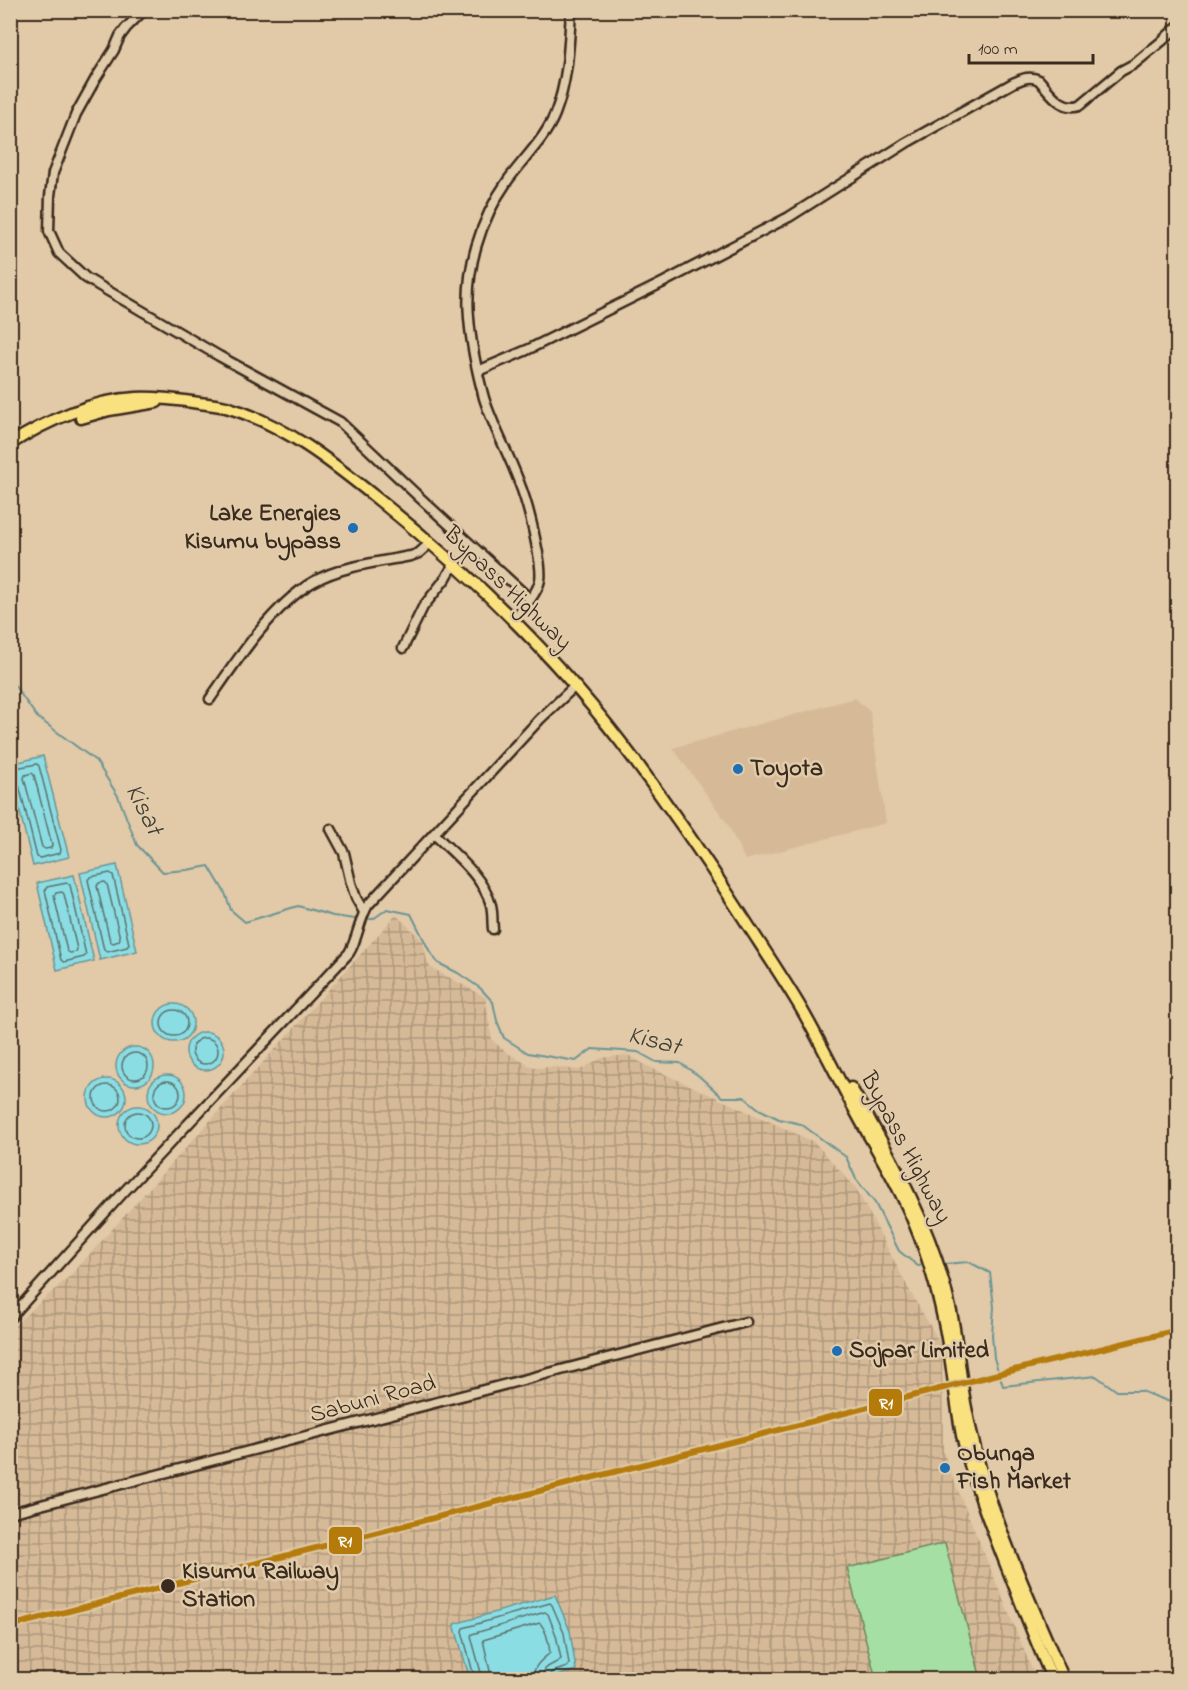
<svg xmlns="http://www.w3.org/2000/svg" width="1188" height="1690" font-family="'Indie Flower',sans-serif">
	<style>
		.built { fill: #d6ba98 }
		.industrial { fill: url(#industrial-grid) }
		.park { fill: #a6dfa3; stroke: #708460; stroke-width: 1.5 }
		.water { fill: #8bdde4; stroke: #6b9595; stroke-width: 1.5 }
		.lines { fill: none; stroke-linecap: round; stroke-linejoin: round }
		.shore { stroke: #5b726d; stroke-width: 1.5 }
		.stream { stroke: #6b9595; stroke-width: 2 }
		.minor-casing { stroke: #3b2a1e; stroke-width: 13 }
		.major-casing { stroke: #3b2a1e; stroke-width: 15 }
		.minor { stroke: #e0cbaa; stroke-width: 8 }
		.major { stroke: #fae180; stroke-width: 10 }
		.rail-1-casing { stroke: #e0cbaa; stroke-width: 10 }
		.rail-1 { stroke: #b57b0a; stroke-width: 6 }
		.poi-dot { fill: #1f6fb2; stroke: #e0cbaa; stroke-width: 2 }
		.stop-dot { fill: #3b2a1e; stroke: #e0cbaa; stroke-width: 2 }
		.labels { text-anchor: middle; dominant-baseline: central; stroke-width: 5; stroke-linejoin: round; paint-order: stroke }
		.poi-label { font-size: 24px; font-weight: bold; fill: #3b2a1e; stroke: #e0cbaa; text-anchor: start }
		.street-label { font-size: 24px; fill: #3b2a1e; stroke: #e0cbaa }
		.stop-label { font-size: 24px; font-weight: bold; fill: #3b2a1e; stroke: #e0cbaa; text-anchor: start }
		.water-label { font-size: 26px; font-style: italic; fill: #433c32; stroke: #e0cbaa }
		.line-badge { stroke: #e0cbaa; stroke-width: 2 }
		.badge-label { font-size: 16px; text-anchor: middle; font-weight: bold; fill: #fff }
	</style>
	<defs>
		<pattern id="industrial-grid" width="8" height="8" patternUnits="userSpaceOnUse" patternTransform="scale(1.5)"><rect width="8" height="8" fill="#d6ba98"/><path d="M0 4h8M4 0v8" fill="none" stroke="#af977b"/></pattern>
	</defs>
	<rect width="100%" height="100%" fill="#e2c9a7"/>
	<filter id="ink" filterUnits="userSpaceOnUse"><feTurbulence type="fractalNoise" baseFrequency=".0167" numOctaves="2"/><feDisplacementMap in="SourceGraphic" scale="12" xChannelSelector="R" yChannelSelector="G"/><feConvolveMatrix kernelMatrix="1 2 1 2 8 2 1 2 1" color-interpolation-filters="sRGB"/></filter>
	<g filter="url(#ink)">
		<!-- built -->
		<polygon class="built" points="855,698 870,712 886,823 745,860 727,823 673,748"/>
		<!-- industrial -->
		<polygon class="industrial" points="396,915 423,941 427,961 430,967 485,997 492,1040 506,1052 528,1065 538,1068 552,1067 580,1070 601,1058 628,1055 645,1065 814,1142 856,1188 912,1295 942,1346 943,1451 955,1483 1036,1679 11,1679 10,1329 71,1275"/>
		<!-- park -->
		<polygon class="park" points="945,1543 981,1679 876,1679 847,1568"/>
		<!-- water -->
		<g class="water">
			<polygon points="43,756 69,857 33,866 11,775 11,764"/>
			<polygon points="117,865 137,951 100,960 80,873"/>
			<polygon points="74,875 94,961 57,970 37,883"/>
			<circle cx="174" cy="1023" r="19"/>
			<circle cx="205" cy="1051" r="19"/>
			<circle cx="135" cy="1066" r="19"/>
			<circle cx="167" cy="1094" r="19"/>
			<circle cx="107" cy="1098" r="19"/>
			<circle cx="138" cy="1125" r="19"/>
			<polygon points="555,1595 570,1631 576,1670 547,1679 470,1679 454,1624"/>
		</g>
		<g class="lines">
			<!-- shore -->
			<g class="shore">
				<polyline points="10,769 37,764 39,766 61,850 60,853 40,858 37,857 19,785 16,781 10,780"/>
				<polygon points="32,773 34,775 52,845 51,848 45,849 42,847 24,778 25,775"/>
				<polygon points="110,873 113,875 129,944 127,947 107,952 104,950 88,880 90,877"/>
				<polygon points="105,882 107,884 120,938 119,941 113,943 110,941 97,886 99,883"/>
				<polygon points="67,883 70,885 86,955 84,957 64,962 61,960 45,890 47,887"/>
				<polygon points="62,892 64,894 77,949 76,952 70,953 67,951 54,896 56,893"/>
				<circle cx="174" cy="1023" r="13"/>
				<circle cx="205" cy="1051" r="13"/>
				<circle cx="135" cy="1066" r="13"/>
				<circle cx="167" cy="1094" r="13"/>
				<circle cx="107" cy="1098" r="13"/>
				<circle cx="138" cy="1125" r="13"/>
				<polyline points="475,1680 462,1631 463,1628 550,1603 552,1605 564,1633 569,1664 567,1667 552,1672 549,1680"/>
				<path d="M483 1680 471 1636 472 1634 545 1612 548 1614 556 1635 561 1659C553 1667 543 1663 542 1680"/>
				<path d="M492 1680 483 1640 540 1623C547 1631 549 1643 550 1653 541 1661 533 1665 533 1680"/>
			</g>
			<!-- stream -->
			<g class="stream">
				<polyline points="10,679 37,717 96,761 118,796 137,845 163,872 187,870 209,866 225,893 231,910 245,922 298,906 333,916 355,919"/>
				<polyline points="370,919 373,919 387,909 411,914 430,952 438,963 458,973 480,988 493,1002 497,1021 504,1038 528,1053 576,1061 592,1049 638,1052 656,1062 680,1063 699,1076 722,1097 744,1097 759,1109 779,1119 801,1124 846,1157 856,1179 875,1203 899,1251 918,1266 924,1265"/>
				<polyline points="943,1264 969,1262 990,1273 994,1307 992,1335 994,1358 1003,1386 1096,1376 1117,1391 1141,1391 1178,1405"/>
			</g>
			<!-- minor casing -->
			<g class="minor-casing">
				<g id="minor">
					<polyline points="144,10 126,28 120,36 114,50 96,78 76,114 53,173 50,196 49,231 59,253 86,278 219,356 340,422 418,496 530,599"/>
					<path d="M478 371 527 350 662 283 789 217 906 143 1013 83C1022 79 1030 75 1039 80 1050 92 1061 111 1080 105L1121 71 1134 64 1162 41 1178 26"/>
					<path d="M512 620C522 609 537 595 540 580 542 569 538 554 536 543 532 523 527 502 519 482 509 454 493 427 484 398 477 372 471 344 469 318 465 269 480 220 508 180 524 158 545 139 555 114 568 81 569 45 571 10"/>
					<polyline points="403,648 423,607 446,578 454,564"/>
					<path d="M210 699C236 661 273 605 313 582 341 566 379 562 411 556L419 553 430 543"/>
					<polyline points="331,829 344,853 351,883 356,898 364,912"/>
					<path d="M434 834C454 854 483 876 491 905 493 913 492 921 493 929"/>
					<path d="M10 1318 122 1194 349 953C358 938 359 920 368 905L540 719 575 686"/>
					<polyline points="10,1513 746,1322"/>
				</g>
			</g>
			<!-- major casing -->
			<g class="major-casing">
				<g id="major">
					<polyline points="81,418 109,410 157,402"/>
					<path d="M10 444C46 421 93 400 136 398 157 397 179 400 199 403 208 404 217 405 226 407 284 424 332 462 379 500 467 571 551 651 620 741 662 796 702 853 739 911 760 944 782 976 802 1010 818 1038 833 1068 848 1097 870 1140 897 1180 915 1225 932 1266 943 1311 950 1355 954 1382 957 1409 962 1435 974 1485 993 1532 1012 1580 1025 1613 1038 1647 1053 1680"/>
					<path d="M851 1088C893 1160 933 1229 951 1312 957 1340 959 1369 964 1397 968 1421 974 1445 980 1468 1002 1541 1034 1610 1064 1680"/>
				</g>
			</g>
			<!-- minor -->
			<use href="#minor" class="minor"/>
			<!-- major -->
			<use href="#major" class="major"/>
			<!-- rail-1 casing -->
			<g class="rail-1-casing">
				<polyline id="rail-1" points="10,1626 1006,1372 1178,1330"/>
			</g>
			<!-- rail-1 -->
			<use href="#rail-1" class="rail-1"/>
		</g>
	</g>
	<!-- markers -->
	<g class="poi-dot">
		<circle cx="353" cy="528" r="6"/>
		<circle cx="738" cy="769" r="6"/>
		<circle cx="837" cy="1351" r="6"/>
		<circle cx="945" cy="1468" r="6"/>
	</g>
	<circle class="stop-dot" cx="168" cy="1586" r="8"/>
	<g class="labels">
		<!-- poi labels -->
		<g class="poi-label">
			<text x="341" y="514" text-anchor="end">Lake Energies<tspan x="341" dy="28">Kisumu bypass</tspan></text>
			<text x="750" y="769">Toyota</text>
			<text x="849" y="1351">Sojpar Limited</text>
			<text x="957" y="1454">Obunga<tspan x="957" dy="28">Fish Market</tspan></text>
		</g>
		<!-- street labels -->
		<g class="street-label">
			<text transform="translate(507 589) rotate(44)">Bypass Highway</text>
			<text transform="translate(905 1148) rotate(62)">Bypass Highway</text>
			<text transform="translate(373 1400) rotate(-15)">Sabuni Road</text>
		</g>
		<!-- stop labels -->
		<g class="stop-label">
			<text x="182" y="1572">Kisumu Railway<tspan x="182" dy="28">Station</tspan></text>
		</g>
		<!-- water labels -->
		<g class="water-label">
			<text transform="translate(143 810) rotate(63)">Kisat</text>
			<text transform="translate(654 1042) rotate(14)">Kisat</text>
		</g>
	</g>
	<g class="line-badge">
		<rect x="868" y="1388" width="35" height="29" rx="6" fill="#b57b0a"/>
		<rect x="328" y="1526" width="35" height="29" rx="6" fill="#b57b0a"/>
	</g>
	<g class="badge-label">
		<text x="886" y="1408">R1</text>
		<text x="345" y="1546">R1</text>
	</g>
	<!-- margin -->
	<rect width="1188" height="1690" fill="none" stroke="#e0cbaa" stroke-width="36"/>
	<rect x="18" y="18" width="1152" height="1654" fill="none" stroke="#3b2a1e" stroke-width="2" filter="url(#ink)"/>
	<!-- scale -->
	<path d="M969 54v9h124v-9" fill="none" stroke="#3b2a1e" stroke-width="3"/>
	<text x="978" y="54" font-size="18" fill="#3b2a1e" stroke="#e0cbaa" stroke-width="4.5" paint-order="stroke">100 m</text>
</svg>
